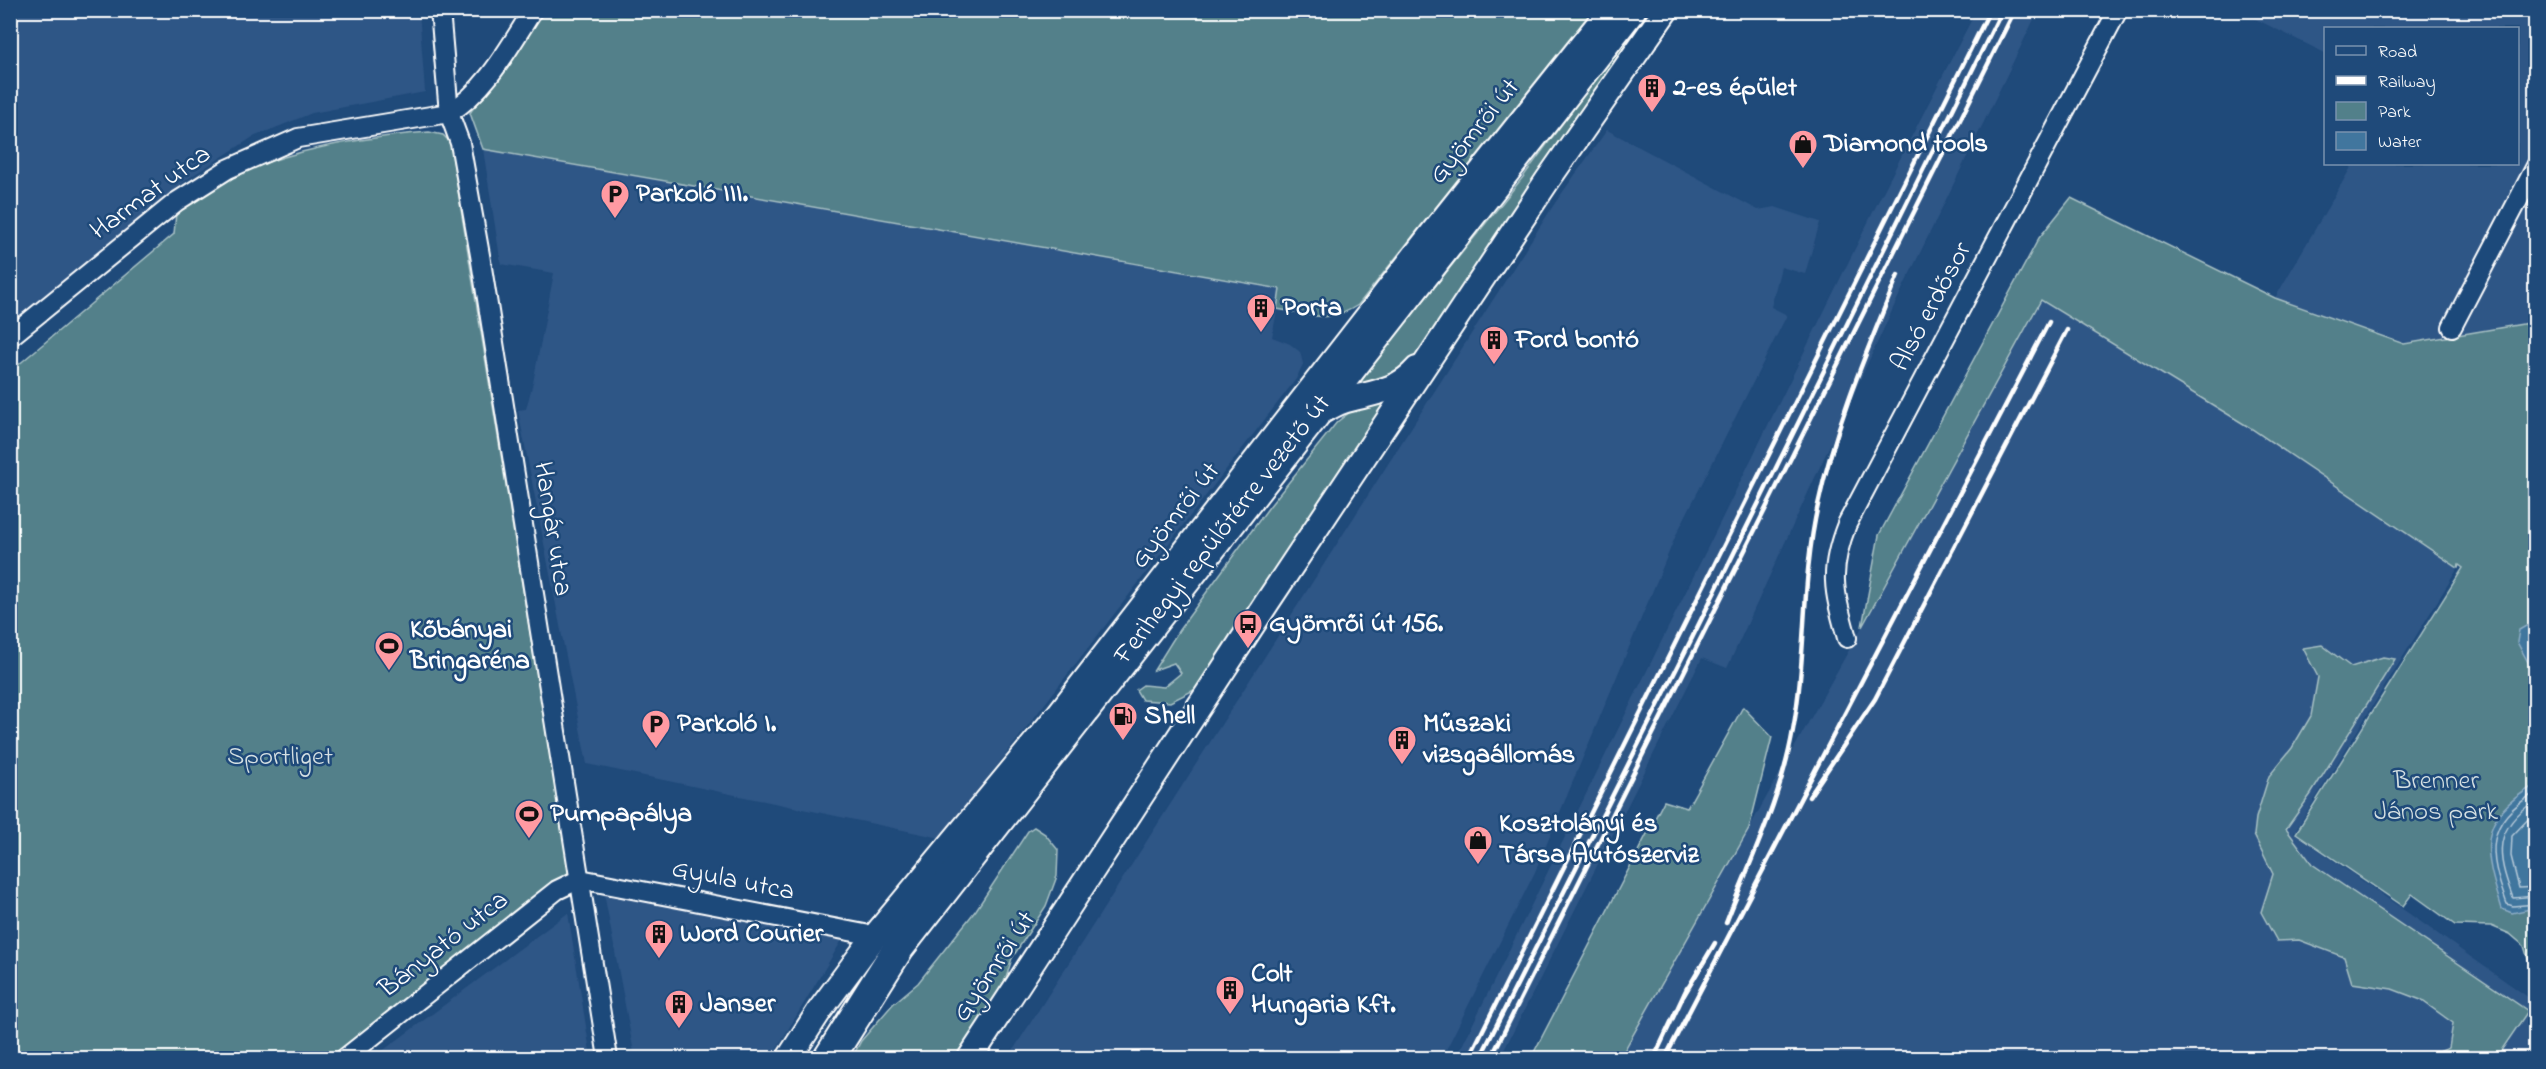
<svg xmlns="http://www.w3.org/2000/svg" width="2546" height="1069" font-family="'Indie Flower',sans-serif">
	<style>
		.built { fill: #2f5686 }
		.green { fill: #52808a; stroke: #a8c0c4; stroke-width: 1.5 }
		.water { fill: #41769e; stroke: #8dadc5; stroke-width: 1.5 }
		.lines { fill: none; stroke-linecap: round; stroke-linejoin: round }
		.shore { stroke: #b3c8d8; stroke-width: 1.5 }
		.minor-casing { stroke: #fff; stroke-width: 22 }
		.tertiary-casing { stroke: #fff; stroke-width: 28 }
		.primary-casing { stroke: #fff; stroke-width: 34 }
		.minor { stroke: #1f4a7a; stroke-width: 18 }
		.tertiary { stroke: #1f4a7a; stroke-width: 24 }
		.primary { stroke: #1f4a7a; stroke-width: 30 }
		.rail { stroke: #fff; stroke-width: 4.5 }
		.labels { text-anchor: middle; dominant-baseline: central; stroke-width: 5; stroke-linejoin: round; paint-order: stroke }
		.poi-label { font-size: 27px; font-weight: bold; fill: #fff; stroke: #1f4a7a; text-anchor: start }
		.street-label { font-size: 27px; fill: #fff; stroke: #1f4a7a }
		.park-label { font-size: 27px; fill: #d4dfe2; stroke: #1f4a7a }
	</style>
	<rect width="100%" height="100%" fill="#1f4a7a"/>
	<filter id="ink" filterUnits="userSpaceOnUse"><feTurbulence type="fractalNoise" baseFrequency=".0167" numOctaves="2"/><feDisplacementMap in="SourceGraphic" scale="12" xChannelSelector="R" yChannelSelector="G"/><feConvolveMatrix kernelMatrix="1 2 1 2 8 2 1 2 1" color-interpolation-filters="sRGB"/></filter>
	<g filter="url(#ink)">
		<!-- built -->
		<g class="built">
			<polygon points="11,10 419,11 425,92 312,113 253,137 189,178 11,322"/>
			<polygon points="1976,11 2038,11 1895,304 1727,668 1702,658 1500,1058 1456,1058 1882,194"/>
			<polygon points="2239,11 2535,11 2535,321 2405,343 2275,298 2353,164 2518,164 2518,28 2326,28 2325,53"/>
			<polygon points="1607,130 1758,210 1775,207 1820,222 1805,274 1781,267 1771,307 1787,315 1676,535 1535,872 1442,1058 1008,1058 1555,203"/>
			<polygon points="483,149 1281,289 1272,337 1290,344 1300,352 1303,364 1296,379 941,838 587,764 518,410 526,409 533,383 554,273 501,264"/>
			<polygon points="2041,300 2252,429 2458,568 2294,833 2535,1002 2535,1058 1620,1058 1862,627"/>
			<polygon points="604,893 842,940 771,1058 635,1058"/>
			<polygon points="568,913 591,1058 373,1058"/>
		</g>
		<!-- green -->
		<g class="green">
			<path d="M542 11H1592L1358 305C1328 325 1310 314 1277 309L1280 289 483 149 470 113C476 103 486 98 489 87Z"/>
			<path d="M1631 30 1635 31 1431 341C1409 368 1390 375 1357 388L1370 367 1523 177Z"/>
			<path d="M429 132 443 135 450 142 569 872 329 1058H11V371L174 234 176 213C192 202 209 187 226 179 290 149 359 138 429 132Z"/>
			<polygon points="2071,198 2275,298 2404,344 2535,322 2535,982 2524,946 2510,934 2491,926 2455,925 2412,894 2403,906 2296,833 2463,568 2459,565 2458,568 2252,429 2041,300 1862,627 1879,535 2039,238"/>
			<polygon points="1392,402 1198,688 1170,702 1142,700 1136,690 1143,685 1164,687 1181,673 1174,663 1154,670 1179,630 1269,507 1337,422 1354,409"/>
			<polygon points="2322,645 2351,667 2383,657 2395,659 2311,794 2286,829 2312,864 2528,1011 2496,1058 2424,1058 2449,1048 2453,1023 2421,1000 2392,989 2352,983 2344,957 2299,940 2277,941 2261,912 2273,874 2254,835 2256,818 2269,776 2292,748 2311,716 2318,677 2303,648"/>
			<polygon points="1743,707 1772,737 1749,829 1620,1058 1531,1058 1664,801 1687,808"/>
			<polygon points="1034,827 1045,834 1058,850 1057,876 1046,906 1012,958 1003,988 957,1058 852,1058 861,1041 893,1004 918,983 976,910 1028,831"/>
		</g>
		<!-- water -->
		<g class="water">
			<polygon points="2535,625 2536,625 2535,696 2529,664 2517,642 2519,630 2526,626"/>
			<path d="M2535 785V908L2512 913 2502 909C2484 851 2475 819 2535 785Z"/>
		</g>
		<g class="lines">
			<!-- shore -->
			<g class="shore">
				<path d="M2536 792C2484 823 2488 852 2507 904L2513 906 2536 904"/>
				<path d="M2536 800C2493 829 2496 853 2513 898L2536 896"/>
				<polyline points="2536,811 2512,836 2511,856 2519,888 2536,887"/>
			</g>
			<!-- minor casing -->
			<g class="minor-casing">
				<g id="minor">
					<polyline points="440,10 449,113 460,143 480,255 608,1058"/>
					<polyline points="2452,327 2536,166"/>
					<path d="M10 337 176 202 228 169 298 138 449 113C487 90 509 47 533 10"/>
					<path d="M1847 638C1834 591 1828 572 1847 524L2118 10"/>
					<polyline points="580,879 875,936"/>
					<polyline points="345,1058 557,890 580,879"/>
				</g>
			</g>
			<!-- tertiary casing -->
			<g class="tertiary-casing">
				<g id="tertiary">
					<path d="M1317 414C1325 410 1334 404 1343 401 1370 393 1397 392 1417 369"/>
					<polyline points="789,1058 820,1010 875,936 1058,715 1434,231 1610,10"/>
					<polyline points="970,1058 1266,604 1547,181 1666,10"/>
				</g>
			</g>
			<!-- primary casing -->
			<g class="primary-casing">
				<polyline id="primary" points="829,1058 899,947 1630,10"/>
			</g>
			<!-- minor -->
			<use href="#minor" class="minor"/>
			<!-- tertiary -->
			<use href="#tertiary" class="tertiary"/>
			<!-- primary -->
			<use href="#primary" class="primary"/>
			<!-- rail -->
			<g class="rail">
				<polyline points="1809,797 1875,699 2067,330"/>
				<path d="M1726 923C1750 861 1782 796 1793 730 1807 655 1801 581 1818 505 1835 425 1867 351 1898 275"/>
				<polyline points="1684,995 1715,943"/>
				<polyline points="1469,1058 1990,10"/>
				<polyline points="1480,1058 1692,638 2002,10"/>
				<polyline points="1491,1058 2015,10"/>
				<polyline points="1654,1058 1687,988"/>
				<polyline points="1665,1058 2049,322"/>
			</g>
		</g>
	</g>
	<!-- icons -->
	<defs>
		<g id="building-pin" transform="scale(1.5)"><path d="M0 17L-7.5 6A9.5 9.5 0 1 1 7.5 6Z" fill="#ff9aa2" stroke="#1f4a7a"/><path d="M-4-6H4V6H1V3H-1V6H-4ZM-2.5-4.3h1.7v1.8h-1.7ZM.8-4.3h1.7v1.8H.8ZM-2.5-1h1.7V.8h-1.7ZM.8-1h1.7V.8H.8Z" fill="#111"/></g>
		<g id="shop-pin" transform="scale(1.5)"><path d="M0 17L-7.5 6A9.5 9.5 0 1 1 7.5 6Z" fill="#ff9aa2" stroke="#1f4a7a"/><path d="M-5-2.5h2.3a2.7 3.5 0 0 1 5.4 0H5L5.5 6h-11ZM-1.5-2.5h3a1.5 2.3 0 0 0-3 0Z" fill="#111"/></g>
		<g id="parking-pin" transform="scale(1.5)"><path d="M0 17L-7.5 6A9.5 9.5 0 1 1 7.5 6Z" fill="#ff9aa2" stroke="#1f4a7a"/><path d="M-3.5-5.5H1a3.5 3.5 0 0 1 0 7H-1V5.5H-3.5ZM-1-3.4V-.6H.8a1.4 1.4 0 0 0 0-2.8Z" fill="#111"/></g>
		<g id="bus-pin" transform="scale(1.5)"><path d="M0 17L-7.5 6A9.5 9.5 0 1 1 7.5 6Z" fill="#ff9aa2" stroke="#1f4a7a"/><path d="M-5-6H5V4H4V6H2V4H-2V6H-4V4H-5ZM-3.5-4V0h7V-4ZM-3.5 1.2v1.5H-2V1.2ZM2 1.2v1.5H3.5V1.2Z" fill="#111"/></g>
		<g id="stadium-pin" transform="scale(1.5)"><path d="M0 17L-7.5 6A9.5 9.5 0 1 1 7.5 6Z" fill="#ff9aa2" stroke="#1f4a7a"/><path d="M0-5a6.5 5 0 1 0 0 10a6.5 5 0 1 0 0-10ZM-3.5-1.8h7v3.6h-7Z" fill="#111"/></g>
		<g id="fuel-pin" transform="scale(1.5)"><path d="M0 17L-7.5 6A9.5 9.5 0 1 1 7.5 6Z" fill="#ff9aa2" stroke="#1f4a7a"/><path d="M-5.5-6h7V0h2V4h1.3V-2.5L3-4.5l.8-.8L6-3V5H2.5V1h-1V6h-7ZM-4.2-4.7v3.2H.2V-4.7Z" fill="#111"/></g>
	</defs>
	<g fill-rule="evenodd">
		<use href="#building-pin" x="1652" y="88"/>
		<use href="#shop-pin" x="1803" y="144"/>
		<use href="#parking-pin" x="615" y="194"/>
		<use href="#building-pin" x="1261" y="308"/>
		<use href="#building-pin" x="1494" y="340"/>
		<use href="#bus-pin" x="1248" y="624"/>
		<use href="#stadium-pin" x="389" y="646"/>
		<use href="#fuel-pin" x="1123" y="716"/>
		<use href="#parking-pin" x="656" y="724"/>
		<use href="#building-pin" x="1402" y="740"/>
		<use href="#stadium-pin" x="529" y="814"/>
		<use href="#shop-pin" x="1478" y="840"/>
		<use href="#building-pin" x="659" y="934"/>
		<use href="#building-pin" x="1230" y="990"/>
		<use href="#building-pin" x="679" y="1004"/>
	</g>
	<g class="labels">
		<!-- poi labels -->
		<g class="poi-label">
			<text x="1673" y="88">2-es épület</text>
			<text x="1824" y="144">Diamond tools</text>
			<text x="636" y="194">Parkoló III.</text>
			<text x="1282" y="308">Porta</text>
			<text x="1515" y="340">Ford bontó</text>
			<text x="1269" y="624">Gyömrői út 156.</text>
			<text x="410" y="630">Kőbányai<tspan x="410" dy="31">Bringaréna</tspan></text>
			<text x="1144" y="716">Shell</text>
			<text x="677" y="724">Parkoló I.</text>
			<text x="1423" y="724">Műszaki<tspan x="1423" dy="31">vizsgaállomás</tspan></text>
			<text x="550" y="814">Pumpapálya</text>
			<text x="1499" y="824">Kosztolányi és<tspan x="1499" dy="31">Társa Autószerviz</tspan></text>
			<text x="680" y="934">Word Courier</text>
			<text x="1251" y="974">Colt<tspan x="1251" dy="31">Hungaria Kft.</tspan></text>
			<text x="700" y="1004">Janser</text>
		</g>
		<!-- street labels -->
		<g class="street-label">
			<text transform="translate(1475 132) rotate(-51)">Gyömrői út</text>
			<text transform="translate(151 193) rotate(-36)">Harmat utca</text>
			<text transform="translate(1932 307) rotate(-62)">Alsó erdősor</text>
			<text transform="translate(1176 516) rotate(-52)">Gyömrői út</text>
			<text transform="translate(552 529) rotate(81)">Hangár utca</text>
			<text transform="translate(1223 530) rotate(-52)">Ferihegyi repülőtérre vezető út</text>
			<text transform="translate(733 881) rotate(11)">Gyula utca</text>
			<text transform="translate(444 945) rotate(-38)">Bányató utca</text>
			<text transform="translate(995 967) rotate(-56)">Gyömrői út</text>
		</g>
		<!-- park labels -->
		<g class="park-label">
			<text x="280" y="757">Sportliget</text>
			<text x="2436" y="781">Brenner<tspan x="2436" dy="31">János park</tspan></text>
		</g>
	</g>
	<!-- margin -->
	<rect width="2546" height="1069" fill="none" stroke="#1f4a7a" stroke-width="36"/>
	<rect x="18" y="18" width="2510" height="1033" fill="none" stroke="#fff" stroke-width="2" filter="url(#ink)"/>
	<!-- legend -->
	<rect x="2324" y="27" width="195" height="138" fill="#1f4a7a" stroke="#7992af" stroke-width="1.5"/>
	<rect x="2336" y="46" width="30" height="9" fill="#1f4a7a" stroke="#7992af" stroke-width="1.5"/>
	<text x="2378" y="57" font-size="18" fill="#ffffff">Road</text>
	<rect x="2336" y="76" width="30" height="9" fill="#ffffff" stroke="#7992af" stroke-width="1.5"/>
	<text x="2378" y="87" font-size="18" fill="#ffffff">Railway</text>
	<rect x="2336" y="102" width="30" height="18" fill="#52808a" stroke="#7992af" stroke-width="1.5"/>
	<text x="2378" y="117" font-size="18" fill="#ffffff">Park</text>
	<rect x="2336" y="132" width="30" height="18" fill="#41769e" stroke="#7992af" stroke-width="1.5"/>
	<text x="2378" y="147" font-size="18" fill="#ffffff">Water</text>
</svg>
